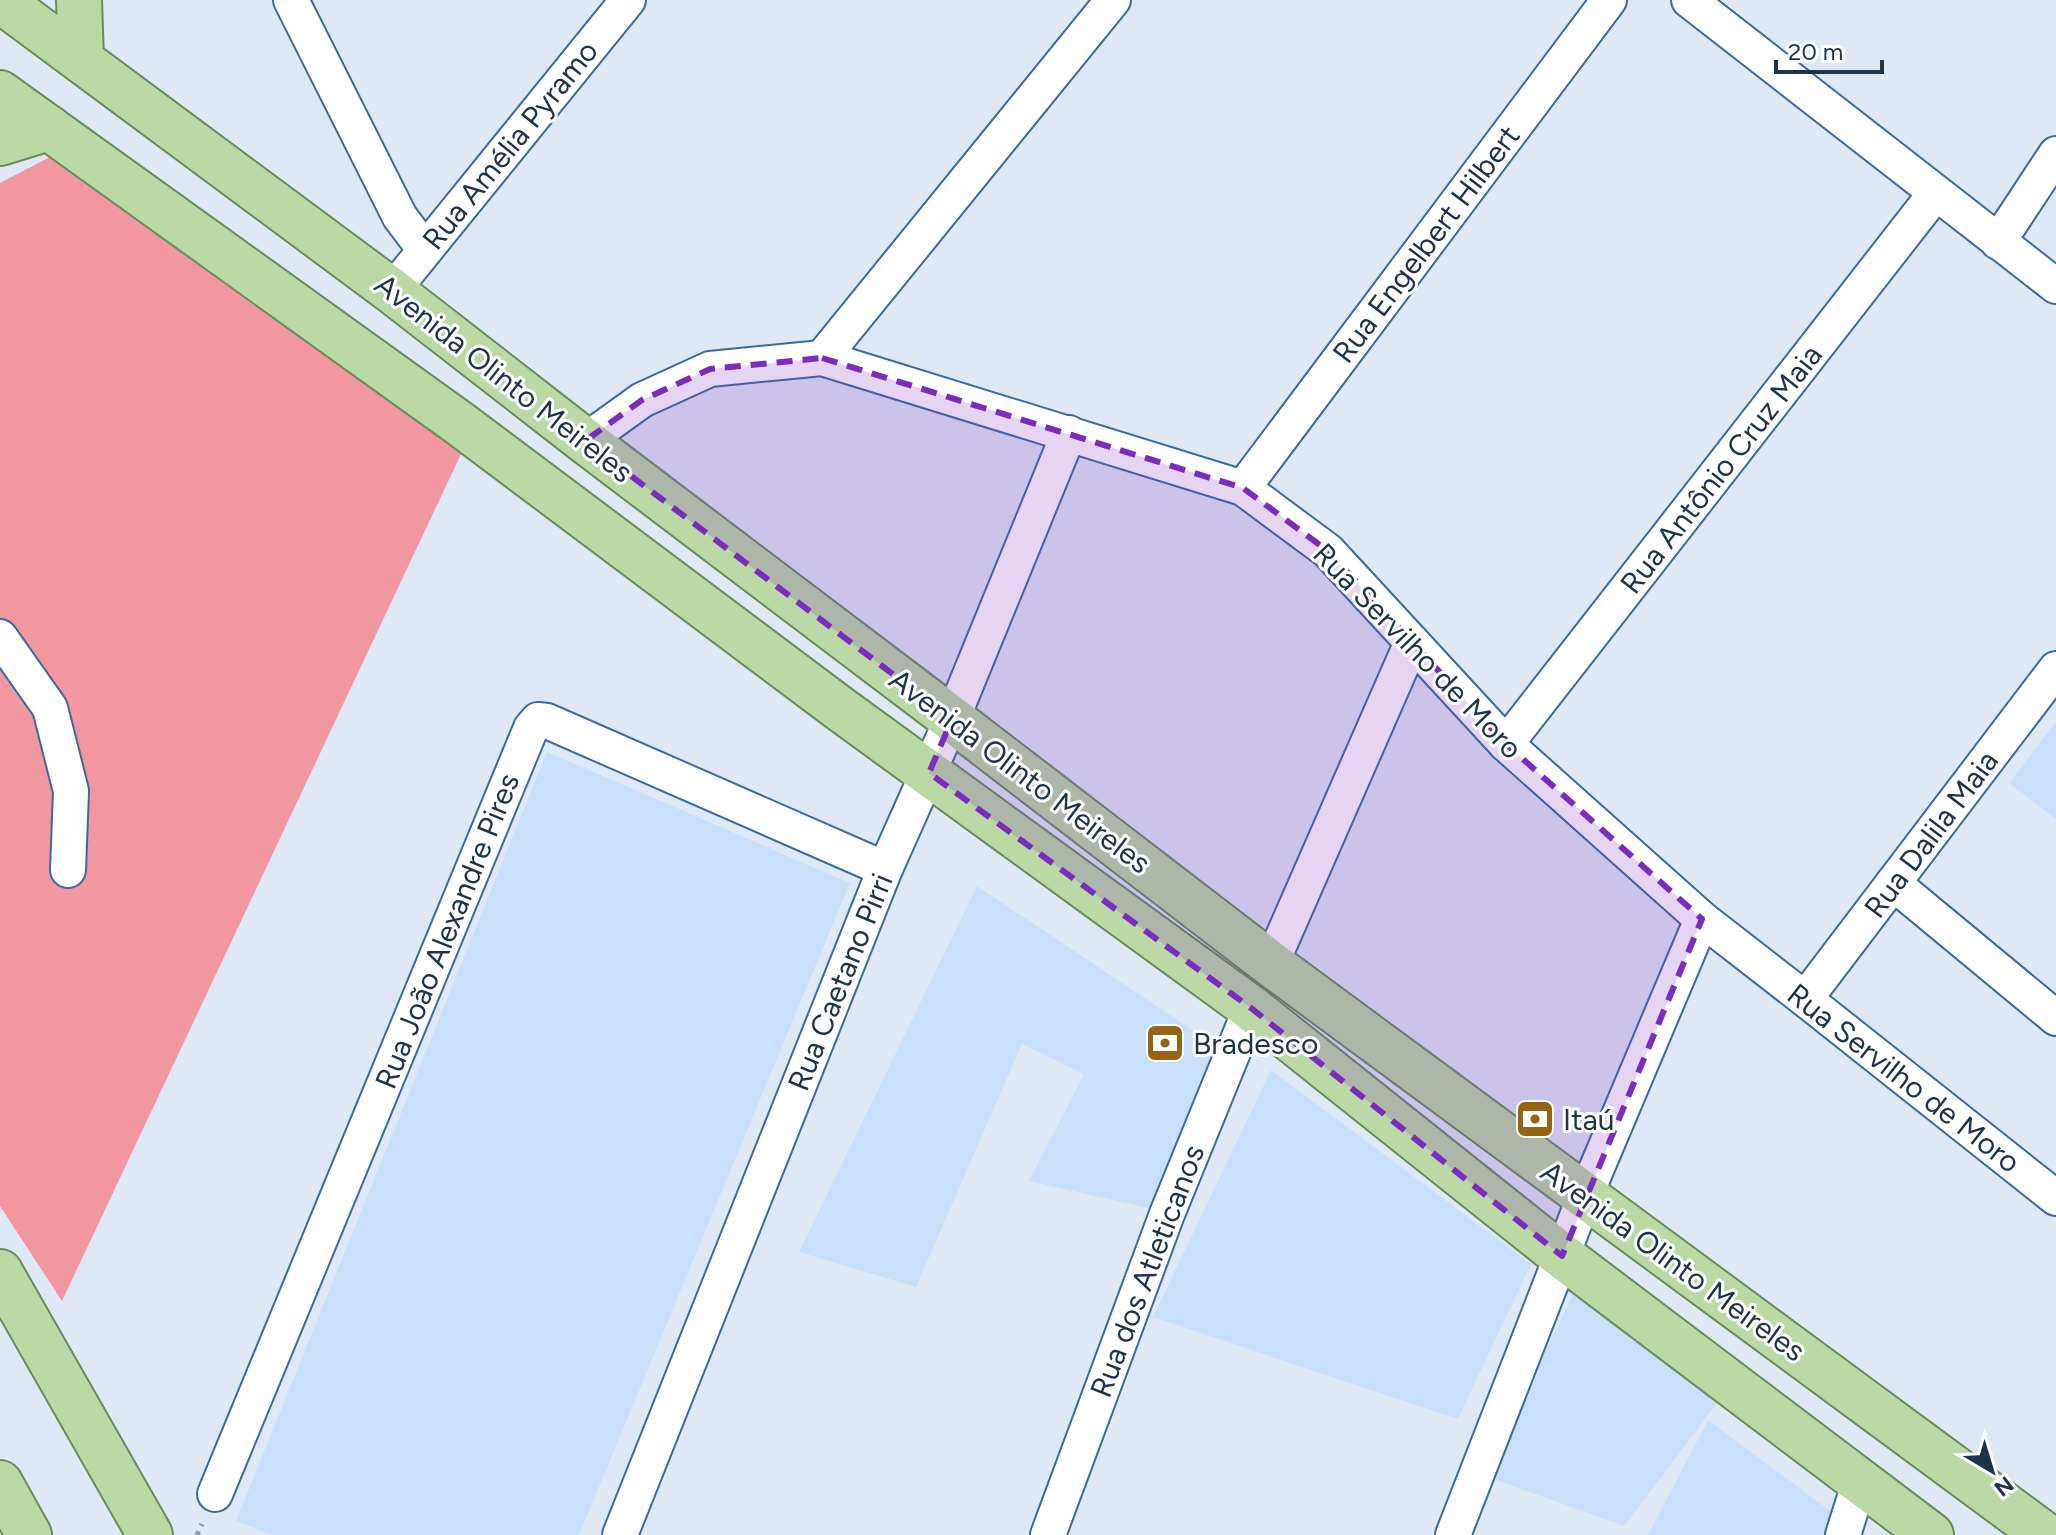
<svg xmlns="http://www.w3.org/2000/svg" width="2056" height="1535" font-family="Figtree,sans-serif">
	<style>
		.built { fill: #c9e0fc }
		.green { fill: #f297a0 }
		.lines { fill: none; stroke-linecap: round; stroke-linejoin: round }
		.minor-casing { stroke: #396aa2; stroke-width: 38 }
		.major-casing { stroke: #668e5d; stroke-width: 48 }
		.path { stroke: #8c9bad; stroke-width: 5; stroke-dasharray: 4 6; stroke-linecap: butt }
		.minor { stroke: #fff; stroke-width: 34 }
		.major { stroke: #bbd9a4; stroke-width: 44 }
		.marked { fill: #7b2cbf; fill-opacity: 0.2; stroke: #7b2cbf; stroke-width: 6; stroke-dasharray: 16 10; stroke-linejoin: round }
		.labels { text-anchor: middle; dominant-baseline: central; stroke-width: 6; stroke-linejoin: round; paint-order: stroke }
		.street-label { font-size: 30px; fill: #1d324b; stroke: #fff }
		.poi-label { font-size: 30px; fill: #1d324b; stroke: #fff; text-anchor: start }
	</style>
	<rect width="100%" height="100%" fill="#dfe9f6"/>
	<!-- built -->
	<g class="built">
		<polygon points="2056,722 2056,819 2009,783"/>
		<polygon points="547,752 850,883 579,1535 274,1535 236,1521"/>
		<polygon points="977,886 1218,1047 1152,1209 1029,1181 1084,1074 1022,1044 916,1287 799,1252"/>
		<polygon points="1271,1070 1531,1264 1458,1419 1153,1317"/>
		<polygon points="1573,1295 1720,1399 1624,1526 1485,1476"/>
		<polygon points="1708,1420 1863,1535 1648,1535"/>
	</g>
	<!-- green -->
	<polygon class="green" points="52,156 462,452 62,1301 0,1206 0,183"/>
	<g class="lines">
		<!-- minor casing -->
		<g class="minor-casing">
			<g id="minor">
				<polyline points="291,0 400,217 425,250"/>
				<polyline points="1689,0 2056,286"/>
				<polyline points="1998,242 2056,154"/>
				<polyline points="392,291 628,0"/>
				<polyline points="822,358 1113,0"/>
				<polyline points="585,441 642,400 710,369 822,358 1243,488 1328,551 1506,744 1702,919 1805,999 2056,1198"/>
				<polyline points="1243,488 1609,0"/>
				<polyline points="0,637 50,708 71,791 68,870"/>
				<polyline points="1506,744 1935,194"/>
				<polyline points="1893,883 2056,1018"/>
				<polyline points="1271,964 1412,642"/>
				<polyline points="1805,999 2056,669"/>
				<polyline points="215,1494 531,728 538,720 547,721 885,869"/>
				<polyline points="620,1535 885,869 952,719 1069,433"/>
				<polyline points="1048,1535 1167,1214 1251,1008"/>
				<polyline points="1453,1535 1585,1196 1702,919"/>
				<polyline points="1843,1535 1860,1481"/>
			</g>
		</g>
		<!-- major casing -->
		<g class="major-casing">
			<g id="major">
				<polyline points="0,0 392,291 585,441 952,719 1271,964 2045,1535"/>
				<polyline points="79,0 81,60"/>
				<polyline points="0,93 459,423 839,708 1251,1008 1562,1256 1931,1535"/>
				<polyline points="0,143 49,128"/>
				<polyline points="0,1272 150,1535"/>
				<polyline points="0,1483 29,1535"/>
			</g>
		</g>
		<!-- path -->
		<polyline class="path" points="197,1535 202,1524"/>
		<!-- minor -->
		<use href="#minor" class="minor"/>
		<!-- major -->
		<use href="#major" class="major"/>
	</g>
	<!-- marked area -->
	<path class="marked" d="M822 358 1243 488 1328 551 1506 744 1702 919 1562 1256 1251 1008 929 773 952 719 585 441 642 400 710 369Z"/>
	<!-- icons -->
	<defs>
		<g id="bank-square" transform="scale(2)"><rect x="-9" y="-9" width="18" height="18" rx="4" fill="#956415" stroke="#fff"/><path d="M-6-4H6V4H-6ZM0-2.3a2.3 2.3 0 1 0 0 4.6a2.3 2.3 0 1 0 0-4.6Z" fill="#fff"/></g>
	</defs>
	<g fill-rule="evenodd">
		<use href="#bank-square" x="1165" y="1043"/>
		<use href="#bank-square" x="1535" y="1119"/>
	</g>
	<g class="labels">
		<!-- street labels -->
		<g class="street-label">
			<text transform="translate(510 145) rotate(-51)">Rua Amélia Pyramo</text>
			<text transform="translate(1426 244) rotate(-53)">Rua Engelbert Hilbert</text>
			<text transform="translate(504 378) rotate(38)">Avenida Olinto Meireles</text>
			<text transform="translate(1721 469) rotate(-52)">Rua Antônio Cruz Maia</text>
			<text transform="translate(1418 651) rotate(46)">Rua Servilho de Moro</text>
			<text transform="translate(1020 771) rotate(37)">Avenida Olinto Meireles</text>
			<text transform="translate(1931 834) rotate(-53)">Rua Dalila Maia</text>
			<text transform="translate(447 931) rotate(-68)">Rua João Alexandre Pires</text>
			<text transform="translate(840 982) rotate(-68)">Rua Caetano Pirri</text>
			<text transform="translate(1904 1078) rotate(38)">Rua Servilho de Moro</text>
			<text transform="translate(1673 1261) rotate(36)">Avenida Olinto Meireles</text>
			<text transform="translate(1147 1271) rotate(-69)">Rua dos Atleticanos</text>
		</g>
		<!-- poi labels -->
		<g class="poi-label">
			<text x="1193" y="1043">Bradesco</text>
			<text x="1563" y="1119">Itaú</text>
		</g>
	</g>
	<!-- north arrow -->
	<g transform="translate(1992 1471) rotate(142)" stroke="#ffffff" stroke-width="6" paint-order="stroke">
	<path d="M0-6L14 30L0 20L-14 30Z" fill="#1d324b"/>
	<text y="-12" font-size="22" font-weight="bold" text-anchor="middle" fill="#1d324b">N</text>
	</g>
	<!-- scale -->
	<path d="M1776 60v12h106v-12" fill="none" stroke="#1d324b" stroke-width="4"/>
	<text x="1788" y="60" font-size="24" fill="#1d324b" stroke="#ffffff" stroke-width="6" paint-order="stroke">20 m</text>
</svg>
